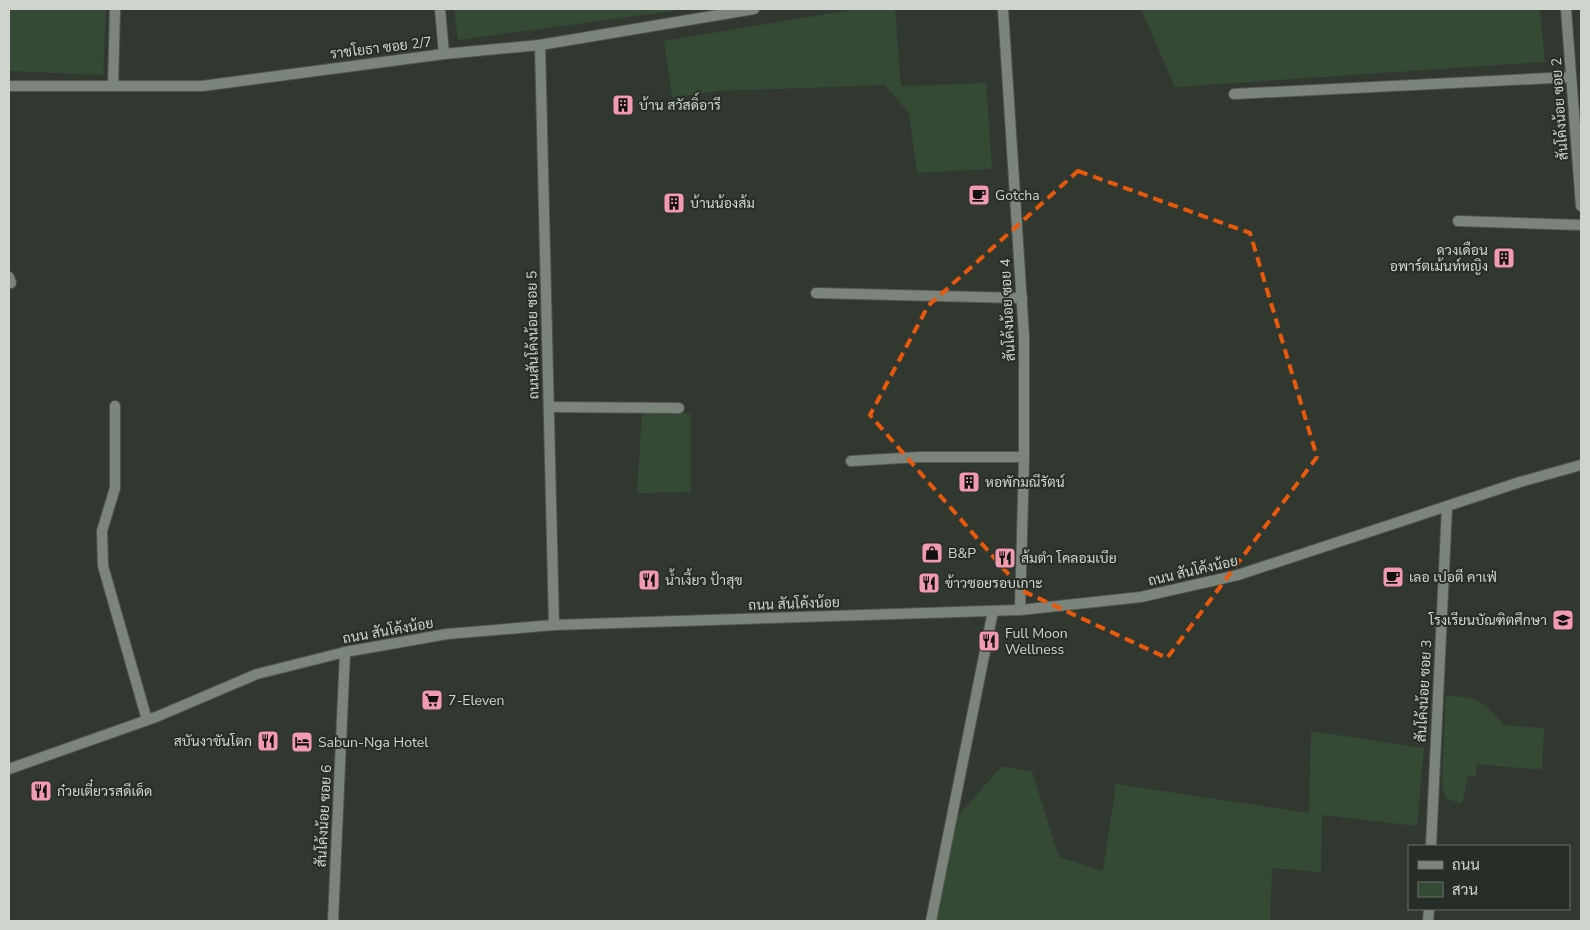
<svg xmlns="http://www.w3.org/2000/svg" width="1590" height="930" font-family="'Nunito Sans',Sarabun,sans-serif">
	<style>
		.green { fill: #354a34 }
		.lines { fill: none; stroke-linecap: round; stroke-linejoin: round }
		.service-casing { stroke: #50564f; stroke-width: 12 }
		.minor-casing { stroke: #50564f; stroke-width: 12 }
		.tertiary-casing { stroke: #50564f; stroke-width: 12 }
		.service { stroke: #7c857b; stroke-width: 10 }
		.minor { stroke: #7c857b; stroke-width: 10 }
		.tertiary { stroke: #7c857b; stroke-width: 10 }
		.marked { fill: none; stroke: #e8590c; stroke-width: 4; stroke-dasharray: 10 6; stroke-linejoin: round }
		.labels { text-anchor: middle; dominant-baseline: central; stroke-width: 4; stroke-linejoin: round; paint-order: stroke }
		.street-label { font-size: 14px; fill: #cfd4cf; stroke: #272e27 }
		.poi-label { font-size: 14px; fill: #cfd4cf; stroke: #272e27; text-anchor: start }
	</style>
	<rect width="100%" height="100%" fill="#313830"/>
	<!-- green -->
	<g class="green">
		<polygon points="9,9 106,9 103,75 9,71"/>
		<polygon points="454,9 673,9 673,11 458,40"/>
		<polygon points="858,9 895,9 901,86 986,83 992,169 917,173 909,113 885,85 718,91 672,97 664,41"/>
		<polygon points="1141,9 1540,9 1545,62 1175,87"/>
		<polygon points="691,413 691,492 637,493 642,414"/>
		<path d="M1446 696C1480 697 1481 700 1504 725L1544 728 1542 770 1477 764 1476 776H1468L1462 804 1445 798 1442 780Z"/>
		<polygon points="1311,731 1424,748 1417,826 1322,815 1321,872 1272,868 1270,921 931,921 950,825 1002,766 1032,772 1059,857 1103,871 1116,784 1309,813"/>
	</g>
	<g class="lines">
		<!-- service casing -->
		<g class="service-casing">
			<g id="service">
				<polyline points="113,86 115,9"/>
				<polyline points="1234,94 1571,77"/>
				<polyline points="1458,221 1581,225"/>
				<polyline points="9,277 11,283"/>
				<polyline points="816,293 1022,298"/>
				<polyline points="115,406 115,488 102,531 103,566 147,720"/>
				<polyline points="549,407 679,408"/>
				<polyline points="851,461 920,457 1024,457"/>
				<polyline points="931,921 993,611"/>
			</g>
		</g>
		<!-- minor casing -->
		<g class="minor-casing">
			<g id="minor">
				<polyline points="440,9 444,54"/>
				<polyline points="1003,9 1024,336 1024,460 1020,610"/>
				<polyline points="1566,9 1581,206"/>
				<polyline points="540,45 554,625"/>
				<polyline points="9,86 202,86 444,54 540,45 754,9"/>
				<polyline points="1431,846 1447,507"/>
				<polyline points="333,921 345,652"/>
				<polyline points="1428,921 1429,909"/>
			</g>
		</g>
		<!-- tertiary casing -->
		<g class="tertiary-casing">
			<polyline id="tertiary" points="9,769 156,717 257,674 345,652 447,634 554,625 1020,610 1141,597 1238,575 1520,482 1581,465"/>
		</g>
		<!-- service -->
		<use href="#service" class="service"/>
		<!-- minor -->
		<use href="#minor" class="minor"/>
		<!-- tertiary -->
		<use href="#tertiary" class="tertiary"/>
	</g>
	<!-- marked area -->
	<path class="marked" d="M1078 171 1250 233 1317 457 1167 658 1023 591 870 415 928 306Z"/>
	<!-- icons -->
	<defs>
		<g id="building-square" transform="scale(1.125)"><rect x="-9" y="-9" width="18" height="18" rx="4" fill="#f29aaf" stroke="#272e27"/><path d="M-4-6H4V6H1V3H-1V6H-4ZM-2.5-4.3h1.7v1.8h-1.7ZM.8-4.3h1.7v1.8H.8ZM-2.5-1h1.7V.8h-1.7ZM.8-1h1.7V.8H.8Z" fill="#111"/></g>
		<g id="cafe-square" transform="scale(1.125)"><rect x="-9" y="-9" width="18" height="18" rx="4" fill="#f29aaf" stroke="#272e27"/><path d="M-5.5-4.5H6V0H3Q3 3.5 0 3.5H-2.5Q-5.5 3.5-5.5 0ZM3-3.2v2h1.7v-2ZM-6 4.5H4V6H-6Z" fill="#111"/></g>
		<g id="shop-square" transform="scale(1.125)"><rect x="-9" y="-9" width="18" height="18" rx="4" fill="#f29aaf" stroke="#272e27"/><path d="M-5-2.5h2.3a2.7 3.5 0 0 1 5.4 0H5L5.5 6h-11ZM-1.5-2.5h3a1.5 2.3 0 0 0-3 0Z" fill="#111"/></g>
		<g id="restaurant-square" transform="scale(1.125)"><rect x="-9" y="-9" width="18" height="18" rx="4" fill="#f29aaf" stroke="#272e27"/><path d="M-5-6h1v4h1v-4h1v4h1v-4h1v5L-1.5 .5V6h-2V.5L-5-1ZM5-6V6H3V1.5H1.5Q1.5-4 5-6Z" fill="#111"/></g>
		<g id="school-square" transform="scale(1.125)"><rect x="-9" y="-9" width="18" height="18" rx="4" fill="#f29aaf" stroke="#272e27"/><path d="M0-5L7-2L0 1L-7-2ZM-4 1L0 2.5L4 1V4Q0 6-4 4Z" fill="#111"/></g>
		<g id="supermarket-square" transform="scale(1.125)"><rect x="-9" y="-9" width="18" height="18" rx="4" fill="#f29aaf" stroke="#272e27"/><path d="M-6-5.5h2.5l.6 2H6L4.5 2H-2.5L-4.4-4H-6ZM-1.5 3.2a1.3 1.3 0 1 0 .1 0ZM3 3.2a1.3 1.3 0 1 0 .1 0Z" fill="#111"/></g>
		<g id="hotel-square" transform="scale(1.125)"><rect x="-9" y="-9" width="18" height="18" rx="4" fill="#f29aaf" stroke="#272e27"/><path d="M-6-4.5h1.5V1H6V5H4.5V3h-9V5H-6ZM-4 0a1.8 1.8 0 1 1 3.6 0ZM.5 0V-2.5h3Q6-2.5 6 0Z" fill="#111"/></g>
	</defs>
	<g fill-rule="evenodd">
		<use href="#building-square" x="623" y="105"/>
		<use href="#cafe-square" x="979" y="195"/>
		<use href="#building-square" x="674" y="203"/>
		<use href="#building-square" x="1504" y="258"/>
		<use href="#building-square" x="969" y="482"/>
		<use href="#shop-square" x="932" y="553"/>
		<use href="#restaurant-square" x="1005" y="558"/>
		<use href="#cafe-square" x="1393" y="577"/>
		<use href="#restaurant-square" x="649" y="580"/>
		<use href="#restaurant-square" x="929" y="583"/>
		<use href="#school-square" x="1563" y="620"/>
		<use href="#restaurant-square" x="989" y="641"/>
		<use href="#supermarket-square" x="432" y="700"/>
		<use href="#restaurant-square" x="268" y="741"/>
		<use href="#hotel-square" x="302" y="742"/>
		<use href="#restaurant-square" x="41" y="791"/>
	</g>
	<g class="labels">
		<!-- street labels -->
		<g class="street-label">
			<text transform="translate(381 48) rotate(-7)">ราชโยธา ซอย 2/7</text>
			<text transform="translate(1560 109) rotate(-94)">สันโค้งน้อย ซอย 2</text>
			<text transform="translate(1008 310) rotate(-93)">สันโค้งน้อย ซอย 4</text>
			<text transform="translate(533 335) rotate(-91)">ถนนสันโค้งน้อย ซอย 5</text>
			<text transform="translate(1193 571) rotate(-13)">ถนน สันโค้งน้อย</text>
			<text transform="translate(794 604) rotate(-2)">ถนน สันโค้งน้อย</text>
			<text transform="translate(388 631) rotate(-10)">ถนน สันโค้งน้อย</text>
			<text transform="translate(1424 691) rotate(-87)">สันโค้งน้อย ซอย 3</text>
			<text transform="translate(324 816) rotate(-87)">สันโค้งน้อย ซอย 6</text>
		</g>
		<!-- poi labels -->
		<g class="poi-label">
			<text x="639" y="105">บ้าน สวัสดิ์อารี</text>
			<text x="995" y="195">Gotcha</text>
			<text x="690" y="203">บ้านน้องส้ม</text>
			<text x="1488" y="250" text-anchor="end">ดวงเดือน<tspan x="1488" dy="16">อพาร์ตเม้นท์หญิง</tspan></text>
			<text x="985" y="482">หอพักมณีรัตน์</text>
			<text x="948" y="553">B&amp;P</text>
			<text x="1021" y="558">ส้มตำ โคลอมเบีย</text>
			<text x="1409" y="577">เลอ เปอตี คาเฟ่</text>
			<text x="665" y="580">น้ำเงี้ยว ป้าสุข</text>
			<text x="945" y="583">ข้าวซอยรอบเกาะ</text>
			<text x="1547" y="620" text-anchor="end">โรงเรียนบัณฑิตศึกษา</text>
			<text x="1005" y="633">Full Moon<tspan x="1005" dy="16">Wellness</tspan></text>
			<text x="448" y="700">7-Eleven</text>
			<text x="252" y="741" text-anchor="end">สบันงาขันโตก</text>
			<text x="318" y="742">Sabun-Nga Hotel</text>
			<text x="57" y="791">ก๋วยเตี๋ยวรสดีเด็ด</text>
		</g>
	</g>
	<!-- border -->
	<rect width="1590" height="930" fill="none" stroke="#cfd4cf" stroke-width="20"/>
	<!-- legend -->
	<rect x="1408" y="845" width="162" height="65" fill="#272e27" stroke="#6a706a"/>
	<rect x="1418" y="861" width="25" height="8" fill="#7c857b" stroke="#6a706a"/>
	<text x="1452" y="870" font-size="15" fill="#cfd4cf">ถนน</text>
	<rect x="1418" y="882" width="25" height="15" fill="#354a34" stroke="#6a706a"/>
	<text x="1452" y="895" font-size="15" fill="#cfd4cf">สวน</text>
</svg>
